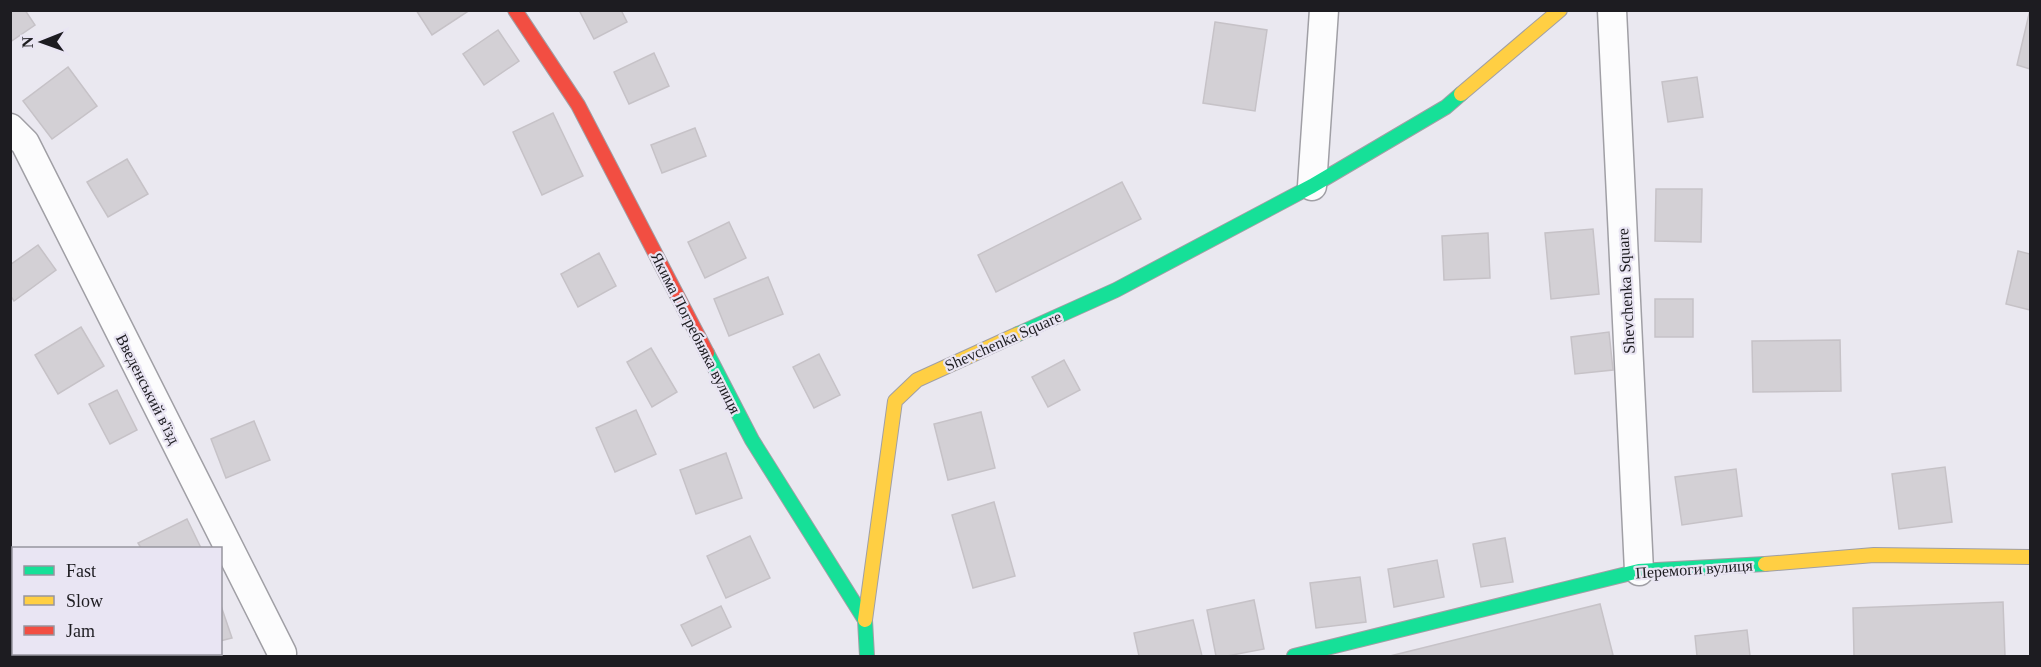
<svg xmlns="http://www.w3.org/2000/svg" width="2041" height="667" font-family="'Times New Roman',serif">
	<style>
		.building { fill: #d3d0d5; stroke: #c6c2c7; stroke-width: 1.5 }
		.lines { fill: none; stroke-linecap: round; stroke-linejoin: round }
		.street-casing { stroke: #a09fa5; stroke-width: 31 }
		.fast-casing { stroke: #a09fa5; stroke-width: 16 }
		.slow-casing { stroke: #a09fa5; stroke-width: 16 }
		.jam-casing { stroke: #a09fa5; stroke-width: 16 }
		.street { stroke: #fcfcfd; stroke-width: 28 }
		.fast { stroke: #16e098; stroke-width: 14 }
		.slow { stroke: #ffcf43; stroke-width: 14 }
		.jam { stroke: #f24e42; stroke-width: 14 }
		.labels { text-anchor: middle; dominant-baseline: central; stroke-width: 4.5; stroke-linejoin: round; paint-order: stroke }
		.street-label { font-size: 16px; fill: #1d1c21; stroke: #e9e5f3 }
	</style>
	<rect width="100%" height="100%" fill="#eae8f0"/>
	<!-- building -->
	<g class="building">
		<polygon points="10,10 25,10 35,25 10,42"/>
		<polygon points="416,10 470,10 432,35"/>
		<polygon points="579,10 621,10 627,22 594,39"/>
		<polygon points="2030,10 2030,69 2017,65"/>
		<polygon points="1215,22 1267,30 1255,111 1203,103"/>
		<polygon points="498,30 519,61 484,85 463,54"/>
		<polygon points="654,53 669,86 629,104 614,72"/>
		<polygon points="68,67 97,106 52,139 23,101"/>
		<polygon points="1697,77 1703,117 1668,122 1662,82"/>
		<polygon points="553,113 583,176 542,195 513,132"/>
		<polygon points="695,128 706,156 662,173 651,145"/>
		<polygon points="127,159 148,194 108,217 87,182"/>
		<polygon points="1122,182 1141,219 996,292 978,255"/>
		<polygon points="1656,189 1702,189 1701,242 1655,241"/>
		<polygon points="729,222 746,258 705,278 688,242"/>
		<polygon points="1593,229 1599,294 1551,299 1545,233"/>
		<polygon points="1488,233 1490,278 1444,280 1442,236"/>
		<polygon points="38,245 56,270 14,301 10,295 10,265"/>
		<polygon points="2018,251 2030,254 2030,310 2006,304"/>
		<polygon points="599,253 616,286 578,307 561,274"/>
		<polygon points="768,277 783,314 729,336 714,299"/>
		<rect x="1655" y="299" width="38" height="38"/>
		<polygon points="81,327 104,366 58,394 35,355"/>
		<polygon points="1609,332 1613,370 1575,374 1571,337"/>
		<polygon points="1840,340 1841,391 1753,392 1752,341"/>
		<polygon points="651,348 677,392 652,407 627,362"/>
		<polygon points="819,354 840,395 814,408 793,367"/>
		<polygon points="1064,360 1080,390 1048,407 1032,377"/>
		<polygon points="117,390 137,430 110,444 89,404"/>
		<polygon points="636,410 656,454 615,472 596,428"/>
		<polygon points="981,412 995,468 948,480 934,424"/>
		<polygon points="254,421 270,460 226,478 211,439"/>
		<polygon points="726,453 742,498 696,514 680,470"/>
		<polygon points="1945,467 1952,522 1899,529 1892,474"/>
		<polygon points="1736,469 1742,516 1682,525 1675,477"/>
		<polygon points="994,502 1015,576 973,588 952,515"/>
		<polygon points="187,519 201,548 141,548 138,543"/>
		<polygon points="750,536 770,578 726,598 707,556"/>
		<polygon points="1505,538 1513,582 1481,587 1473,544"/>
		<polygon points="1437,560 1444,597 1394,607 1388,569"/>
		<polygon points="1360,577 1366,622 1316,628 1310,583"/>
		<polygon points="1254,600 1264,649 1227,656 1216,656 1207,610"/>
		<polygon points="2003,602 2005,656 1854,656 1853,608"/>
		<polygon points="220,603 232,638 220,641"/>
		<polygon points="1600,604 1613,655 1609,656 1390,656"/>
		<polygon points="721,606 731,627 692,646 681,625"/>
		<polygon points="1193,620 1202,656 1139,656 1134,633"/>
		<polygon points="1747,630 1750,656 1697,656 1695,636"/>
	</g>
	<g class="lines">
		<!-- street casing -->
		<g class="street-casing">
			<g id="street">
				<polyline points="1612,10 1639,571"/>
				<polyline points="10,128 25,143 282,653"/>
				<polyline points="1312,186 1324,10"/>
			</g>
		</g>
		<!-- fast casing -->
		<g class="fast-casing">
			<g id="fast">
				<polyline points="1018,334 1116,290 1312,186 1446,107 1461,94"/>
				<polyline points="707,353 752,440 865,620 867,656"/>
				<polyline points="1294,656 1639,571 1765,564"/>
			</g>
		</g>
		<!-- slow casing -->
		<g class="slow-casing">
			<g id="slow">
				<polyline points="1461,94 1560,10"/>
				<polyline points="1765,564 1874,555 2030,557"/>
				<polyline points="865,620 895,401 917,380 1018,334"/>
			</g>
		</g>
		<!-- jam casing -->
		<g class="jam-casing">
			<polyline id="jam" points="515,10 578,105 707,353"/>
		</g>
		<!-- street -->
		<use href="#street" class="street"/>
		<!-- fast -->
		<use href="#fast" class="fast"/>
		<!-- slow -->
		<use href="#slow" class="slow"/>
		<!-- jam -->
		<use href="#jam" class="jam"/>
	</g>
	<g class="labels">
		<!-- street labels -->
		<g class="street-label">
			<text transform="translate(1626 291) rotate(-93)">Shevchenka Square</text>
			<text transform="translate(696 333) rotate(63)">Якима Погребняка вулиця</text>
			<text transform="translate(1003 341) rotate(-24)">Shevchenka Square</text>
			<text transform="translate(148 389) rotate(63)">Введенський в'їзд</text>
			<text transform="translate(1694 569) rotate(-4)">Перемоги вулиця</text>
		</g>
	</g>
	<!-- border -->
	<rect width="2041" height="667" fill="none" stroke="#1d1c21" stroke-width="24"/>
	<!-- legend -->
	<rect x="12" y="547" width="210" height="108" fill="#e9e5f3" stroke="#97959f" stroke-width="1.5"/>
	<rect x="24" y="566" width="30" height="9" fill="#16e098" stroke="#97959f" stroke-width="1.5"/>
	<text x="66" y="577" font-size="18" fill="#1d1c21">Fast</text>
	<rect x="24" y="596" width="30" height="9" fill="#ffcf43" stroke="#97959f" stroke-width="1.5"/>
	<text x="66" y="607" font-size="18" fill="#1d1c21">Slow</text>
	<rect x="24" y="626" width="30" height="9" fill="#f24e42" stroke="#97959f" stroke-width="1.5"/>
	<text x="66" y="637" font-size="18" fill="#1d1c21">Jam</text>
	<!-- north arrow -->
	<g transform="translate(42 42) rotate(269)" stroke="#e9e5f3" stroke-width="4.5" paint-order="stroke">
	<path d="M0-4.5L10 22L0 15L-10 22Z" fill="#1d1c21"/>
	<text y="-9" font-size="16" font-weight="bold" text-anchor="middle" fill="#1d1c21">N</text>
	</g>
</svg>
